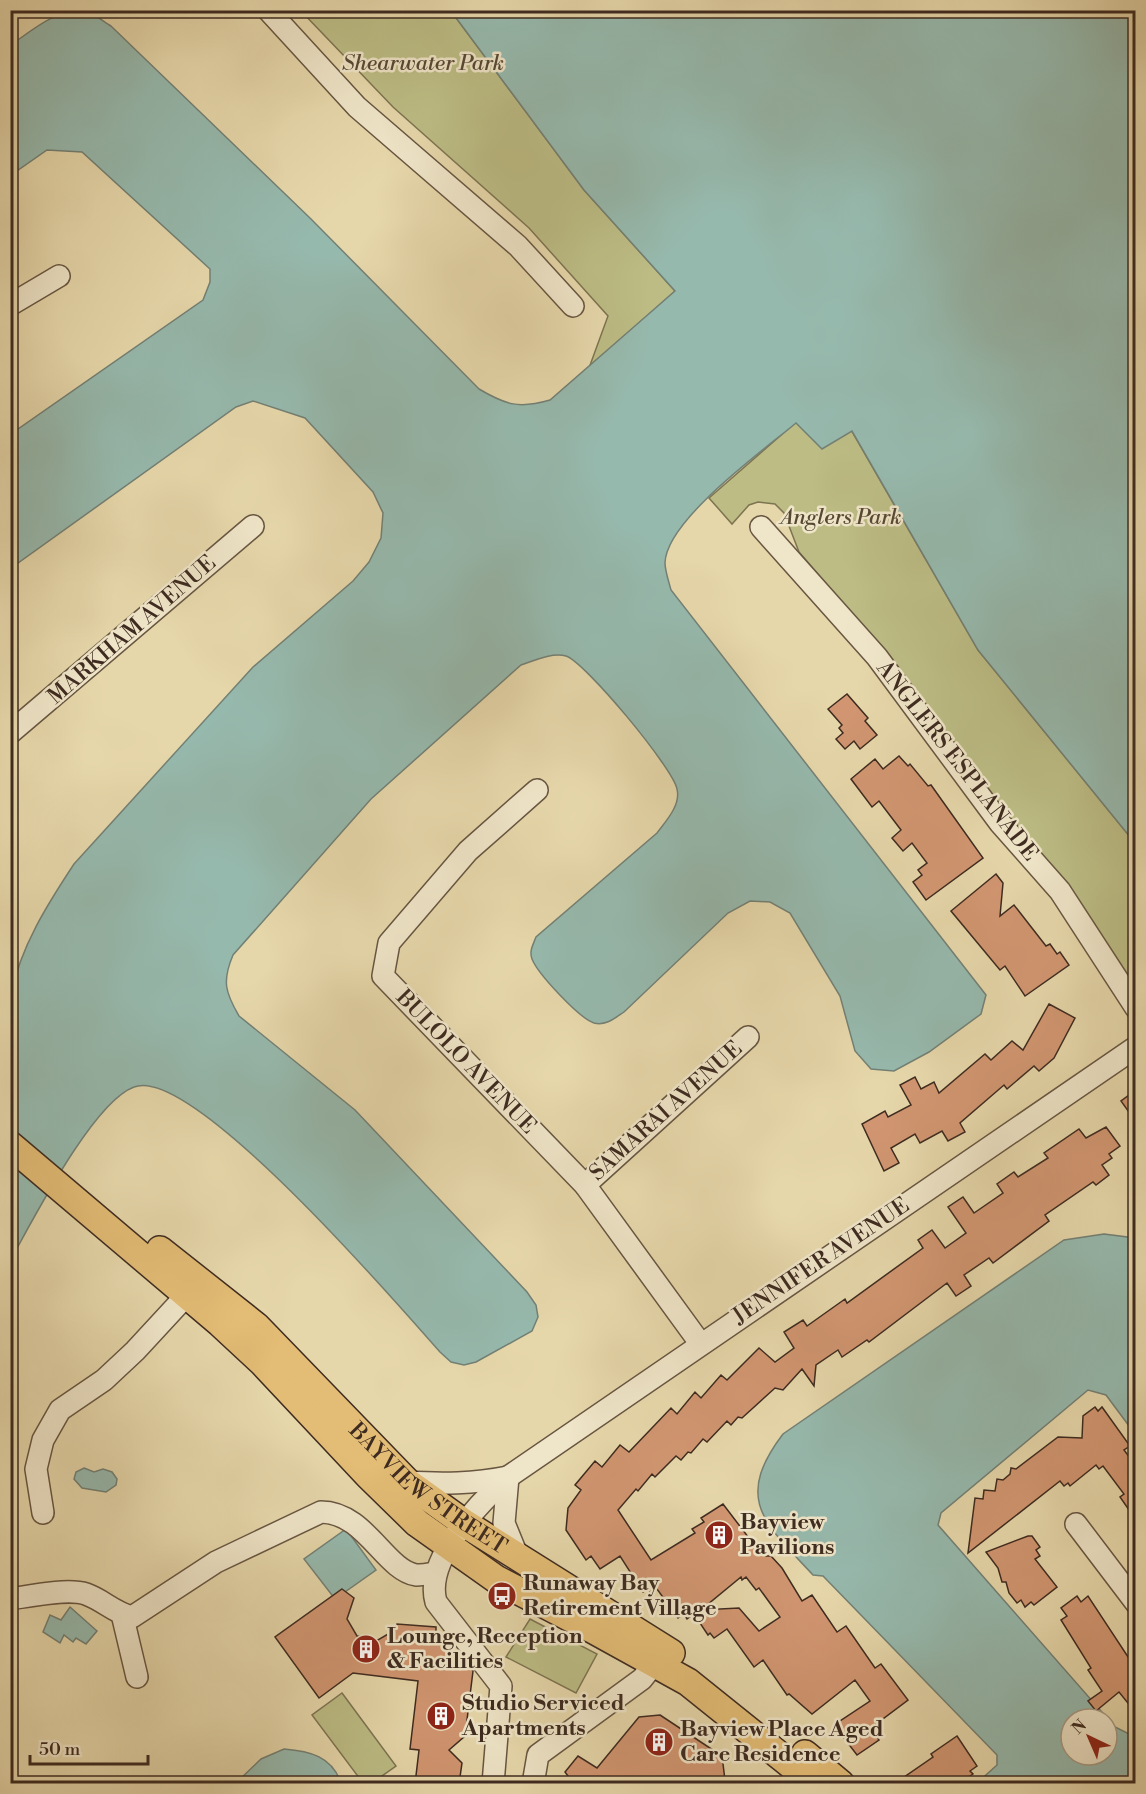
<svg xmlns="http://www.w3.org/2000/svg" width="1146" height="1794" font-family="'Libre Bodoni',serif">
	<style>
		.green { fill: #bcbc84; stroke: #7d7452; stroke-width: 1.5 }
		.water { fill: #96b9ad; stroke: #738075; stroke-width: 1.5; fill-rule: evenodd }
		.building { fill: #d19671; stroke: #3e2b20; stroke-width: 1.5; fill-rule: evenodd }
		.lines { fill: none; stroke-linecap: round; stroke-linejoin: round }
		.minor-casing { stroke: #685642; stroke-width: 24 }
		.major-casing { stroke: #3e2b20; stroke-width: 30 }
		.minor { stroke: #efe5c8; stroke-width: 21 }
		.major { stroke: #e3bc75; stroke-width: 27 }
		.labels { text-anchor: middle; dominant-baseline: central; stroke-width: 5; stroke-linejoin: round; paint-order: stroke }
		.park-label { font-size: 22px; font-style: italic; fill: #574834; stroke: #efe5c8 }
		.street-label { font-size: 22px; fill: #3e2b20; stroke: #efe5c8 }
		.poi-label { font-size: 22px; font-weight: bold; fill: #3e2b20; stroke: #efe5c8; text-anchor: start }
	</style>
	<rect width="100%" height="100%" fill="#e6d7aa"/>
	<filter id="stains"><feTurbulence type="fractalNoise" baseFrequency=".00333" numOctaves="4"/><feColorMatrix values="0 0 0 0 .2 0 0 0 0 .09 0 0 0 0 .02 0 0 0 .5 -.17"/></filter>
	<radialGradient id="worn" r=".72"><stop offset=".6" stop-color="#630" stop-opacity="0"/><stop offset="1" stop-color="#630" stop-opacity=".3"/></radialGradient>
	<!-- green -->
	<g class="green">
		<polygon points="301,11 451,11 584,190 675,291 589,368 608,316 529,228 393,107"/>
		<polygon points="796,422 851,430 978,650 1135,843 1135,987 1076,901 976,784 896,665 799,552 784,513 775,504 758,502 749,505 732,524 709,498"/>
		<polygon points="530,1619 597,1654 576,1693 506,1657"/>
		<polygon points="342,1693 396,1766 372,1783 363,1783 312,1715"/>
	</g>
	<!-- water -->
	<g class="water">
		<path d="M451 11H1135V843L978 650 852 431 822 449 796 423C764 450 666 520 665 563 665 571 669 582 671 590L986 995 981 1014 929 1052 894 1071 871 1069 855 1051 840 996 790 913 770 902 750 901 728 913 624 1012C615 1018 606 1026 594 1023 579 1018 538 974 532 959 529 951 533 945 536 937L657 833C666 821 681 805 677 789 673 768 585 662 566 656 552 652 533 661 521 665L371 799 233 955C222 981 225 992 239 1016L355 1110 527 1292 536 1305 538 1317 532 1331 476 1362 464 1365 451 1362 440 1352C399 1306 192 1064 134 1087 93 1102 33 1220 11 1259V994C21 946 47 905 74 864L253 667 353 581 369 562 381 538 383 513 373 492 305 418 253 401 236 407 11 568V434L203 300 210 282V269L82 152 47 150 11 175V45C31 31 59 6 87 12 95 14 104 22 111 26L311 219 479 389C506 405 519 409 550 400L675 291 584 190Z"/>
		<path d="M1104 1234 1135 1238V1434L1106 1395 1088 1390 941 1513 938 1525 1115 1727 1135 1737V1783H977L997 1765V1755L823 1576 813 1575C767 1525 732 1501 783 1434L1064 1240ZM1071 1719H1107V1755H1071Z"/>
		<polygon points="84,1468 94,1472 103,1469 112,1472 117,1479 116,1485 106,1492 82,1488 74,1479 76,1472"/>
		<polygon points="346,1529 376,1570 335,1599 304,1559"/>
		<polygon points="70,1607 97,1631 86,1644 76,1638 73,1642 64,1635 60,1643 43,1632 50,1615 61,1620"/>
		<path d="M284 1749C309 1751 332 1756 341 1783H236L261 1759Z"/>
	</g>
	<!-- building -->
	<g class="building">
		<polygon points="847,694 868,718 865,721 877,735 860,749 854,741 845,749 836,739 843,733 839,728 842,725 828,709"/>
		<polygon points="899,756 908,766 910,764 928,786 931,785 983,858 926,900 913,882 922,875 918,870 927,863 912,843 903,851 892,838 901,830 879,801 872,807 851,779 875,759 883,769"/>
		<polygon points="996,874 1003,883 1000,916 1014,905 1046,946 1050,944 1057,954 1060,952 1069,965 1025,996 1005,966 1000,970 951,911"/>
		<polygon points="1049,1004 1075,1018 1054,1058 1039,1071 1034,1066 1007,1089 1004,1085 960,1123 965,1132 948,1141 942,1131 920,1143 915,1134 891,1148 899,1163 884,1171 862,1124 885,1111 888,1117 911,1105 900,1085 915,1077 921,1089 934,1082 939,1093 985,1054 991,1060 1012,1041 1023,1050"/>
		<polygon points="1136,1090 1136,1122 1121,1101"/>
		<path d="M1106 1127 1120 1146 1109 1154 1112 1158 1102 1165 1109 1175 1096 1185 1093 1182 1045 1215 1049 1221 993 1263 989 1258 964 1275 971 1286 956 1296 947 1283 869 1342 867 1340 842 1357 838 1350 816 1365 814 1386 802 1369 783 1390 775 1388 742 1418 738 1417 731 1425 727 1421 707 1442 703 1439 691 1453 688 1452 681 1460 676 1456 655 1477 652 1474 638 1491 636 1489 618 1510 651 1560 695 1533 692 1529 704 1522 701 1518 723 1504 755 1546 758 1544 766 1556H771L782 1568 802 1601 812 1595 837 1632 846 1626 875 1668 881 1664 908 1700 871 1728 879 1740 857 1755 834 1725 870 1701 855 1680 812 1714 789 1694 787 1695 763 1660 754 1667 727 1629 714 1638 710 1633 708 1635 694 1614 687 1619 684 1614 678 1618 657 1589 651 1593 648 1589 643 1592 620 1556 600 1569 591 1556 586 1560 566 1530 568 1508 581 1490 575 1485 595 1461 602 1467 620 1445 629 1452 671 1408 677 1414 695 1392 701 1398 721 1375 727 1380 759 1348 775 1362 794 1348 784 1332 803 1320 807 1326 845 1299 847 1303 923 1248 918 1240 932 1230 945 1248 966 1233 948 1207 963 1197 974 1213 1003 1193 997 1184 1014 1172 1018 1177 1048 1158 1044 1153 1079 1129 1086 1138ZM741 1577 742 1580 746 1577 756 1590 759 1588 780 1617 759 1631 739 1608 701 1610Z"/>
		<polygon points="1095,1407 1098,1411 1102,1407 1130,1446 1124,1450 1136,1466 1136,1520 1120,1497 1124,1494 1103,1466 1099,1469 1096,1465 1070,1486 1068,1483 1064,1486 1060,1481 968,1553 975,1498 983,1499 984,1490 995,1491 997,1479 1003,1480 1010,1474 1011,1468 1016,1469 1058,1437 1082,1438 1083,1416"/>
		<polygon points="1028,1536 1032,1536 1040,1547 1036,1550 1040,1556 1035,1559 1057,1587 1034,1605 1031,1602 1025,1607 1021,1600 1017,1603 1009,1593 1006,1582 1002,1582 998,1568 986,1552"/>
		<polygon points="342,1589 354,1598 347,1619 357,1636 378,1640 395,1630 397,1624 436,1627 436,1639 473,1671 465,1736 449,1750 462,1763 459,1784 415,1784 419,1750 410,1749 418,1681 353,1673 319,1698 275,1637"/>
		<polygon points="1077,1596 1081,1602 1088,1596 1136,1669 1136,1713 1119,1692 1096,1711 1088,1701 1102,1691 1088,1670 1091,1668 1061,1620 1067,1616 1061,1608"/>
		<polygon points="660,1715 722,1756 725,1780 718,1780 716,1784 574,1784 565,1772 578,1756 597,1768 639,1717"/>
		<polygon points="957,1736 977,1766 970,1771 973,1774 958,1784 894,1784 933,1757 931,1754"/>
	</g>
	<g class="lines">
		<!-- minor casing -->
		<g class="minor-casing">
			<g id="minor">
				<polyline points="268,10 357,107 518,246 573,306"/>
				<polyline points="10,305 59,276"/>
				<polyline points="761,527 877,657 1000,823 1060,891 1136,1008"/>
				<polyline points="10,733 253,526"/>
				<polyline points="537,790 468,851 389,943 383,976 585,1185 700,1343"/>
				<polyline points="585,1185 748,1037"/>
				<path d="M407 1482C442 1484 473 1484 508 1477L504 1523 517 1555"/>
				<polyline points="43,1513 36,1469 43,1440 60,1410 104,1380 135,1351 196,1285"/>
				<polyline points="1076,1524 1136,1603"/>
				<path d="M10 1599C30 1596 68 1588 86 1594 103 1600 113 1612 132 1617L216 1562 321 1512C365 1512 385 1570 416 1575 422 1575 429 1574 435 1573"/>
				<polyline points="122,1614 137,1677"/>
				<path d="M493 1784 501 1686 436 1602C424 1560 479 1503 508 1477L1136 1047"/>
				<polyline points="533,1784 538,1755 642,1679 663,1653"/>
			</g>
		</g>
		<!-- major casing -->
		<g class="major-casing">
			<g id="major">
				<polyline points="10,1145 220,1323 262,1362 368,1475 417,1523 496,1579 592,1629 688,1682 815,1784"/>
				<path id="s1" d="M160 1250 256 1326 407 1482 464 1523 671 1653"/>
				<polyline points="805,1754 841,1784"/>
			</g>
		</g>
		<!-- minor -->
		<use href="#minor" class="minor"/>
		<!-- major -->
		<use href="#major" class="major"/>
	</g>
	<!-- icons -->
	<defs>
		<g id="building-disc" transform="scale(1.5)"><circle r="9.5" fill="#8f2418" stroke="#efe5c8"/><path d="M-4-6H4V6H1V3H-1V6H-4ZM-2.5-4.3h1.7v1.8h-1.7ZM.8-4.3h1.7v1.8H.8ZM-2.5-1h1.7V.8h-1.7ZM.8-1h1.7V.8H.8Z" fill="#fff"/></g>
		<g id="bus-disc" transform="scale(1.5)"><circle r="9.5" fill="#8f2418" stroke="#efe5c8"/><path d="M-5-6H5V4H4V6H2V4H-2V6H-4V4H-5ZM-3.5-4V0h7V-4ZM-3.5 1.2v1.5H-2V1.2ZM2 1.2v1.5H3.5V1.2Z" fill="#fff"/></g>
	</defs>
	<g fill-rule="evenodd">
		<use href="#building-disc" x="719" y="1535"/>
		<use href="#bus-disc" x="502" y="1596"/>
		<use href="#building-disc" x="366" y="1649"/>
		<use href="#building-disc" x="441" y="1716"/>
		<use href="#building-disc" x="659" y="1742"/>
	</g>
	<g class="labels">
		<!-- park labels -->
		<g class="park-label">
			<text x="423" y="63">Shearwater Park</text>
			<text x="841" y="517">Anglers Park</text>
		</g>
		<!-- street labels -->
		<g class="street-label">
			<text transform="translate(132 630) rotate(-41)">MARKHAM AVENUE</text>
			<text transform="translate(957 761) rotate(52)">ANGLERS ESPLANADE</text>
			<text transform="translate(466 1062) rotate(46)">BULOLO AVENUE</text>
			<text transform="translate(666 1111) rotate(-42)">SAMARAI AVENUE</text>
			<text transform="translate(821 1261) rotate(-34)">JENNIFER AVENUE</text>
			<text stroke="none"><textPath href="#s1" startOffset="360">BAYVIEW STREET</textPath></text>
		</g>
		<!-- poi labels -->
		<g class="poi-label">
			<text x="740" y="1522">Bayview<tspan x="740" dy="25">Pavilions</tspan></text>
			<text x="523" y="1583">Runaway Bay<tspan x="523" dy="25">Retirement Village</tspan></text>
			<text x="387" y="1636">Lounge, Reception<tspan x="387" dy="25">&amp; Facilities</tspan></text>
			<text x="462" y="1703">Studio Serviced<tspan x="462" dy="25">Apartments</tspan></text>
			<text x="680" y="1729">Bayview Place Aged<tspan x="680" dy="25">Care Residence</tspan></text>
		</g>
	</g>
	<!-- margin -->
	<rect width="1146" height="1794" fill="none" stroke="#e6d7aa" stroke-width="36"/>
	<rect x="12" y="12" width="1122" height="1770" fill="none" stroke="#3e2b20" stroke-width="3"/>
	<rect x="18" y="18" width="1110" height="1758" fill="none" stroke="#3e2b20" stroke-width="1.5"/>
	<!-- north arrow -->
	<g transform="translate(1089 1737) rotate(316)"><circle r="28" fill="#efe5c8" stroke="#a89b85" stroke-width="1.5"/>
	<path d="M0-4.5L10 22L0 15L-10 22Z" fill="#8f2418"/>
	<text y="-9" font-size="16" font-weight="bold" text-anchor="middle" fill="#3e2b20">N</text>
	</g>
	<!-- scale -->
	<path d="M30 1755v9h118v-9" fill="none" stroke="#3e2b20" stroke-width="3"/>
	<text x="39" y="1755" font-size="18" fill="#3e2b20" stroke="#efe5c8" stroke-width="4.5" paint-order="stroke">50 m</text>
	<rect width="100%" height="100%" filter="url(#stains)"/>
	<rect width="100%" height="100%" fill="url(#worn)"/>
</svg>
